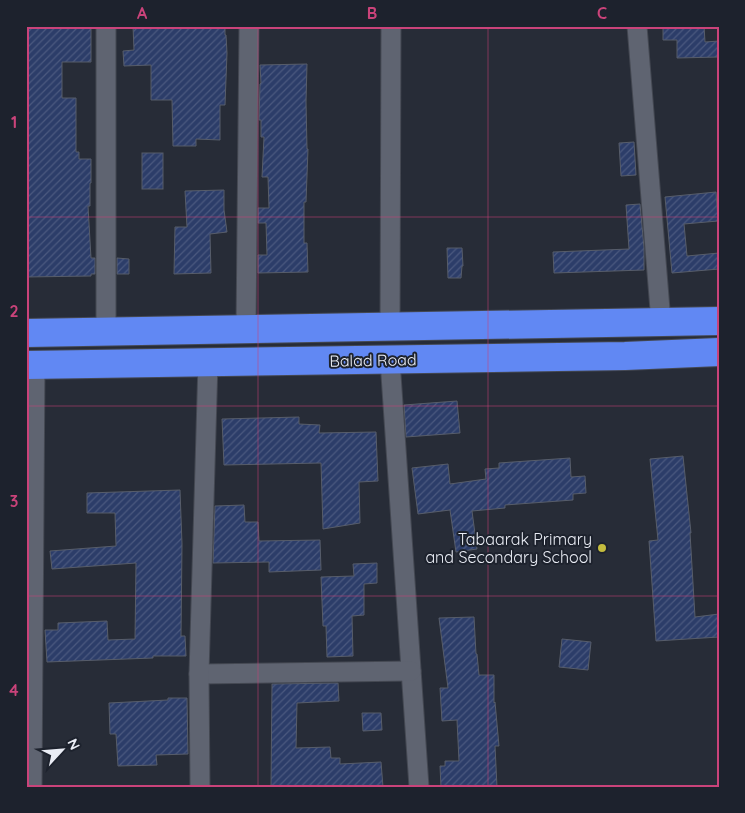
<svg xmlns="http://www.w3.org/2000/svg" width="745" height="813" font-family="Quicksand,sans-serif">
	<style>
		.building { fill: url(#building-hatch); stroke: #575d6a }
		.lines { fill: none; stroke-linecap: round; stroke-linejoin: round }
		.street-casing { stroke: #444852; stroke-width: 21 }
		.highway-casing { stroke: #444852; stroke-width: 30 }
		.street { stroke: #5f6471; stroke-width: 19 }
		.highway { stroke: #6188f3; stroke-width: 28 }
		.grid { fill: none; stroke: #ca437a; stroke-width: 1; stroke-opacity: 0.55 }
		.poi-dot { fill: #c4bc3e; stroke: #1d222d; stroke-width: 2 }
		.labels { text-anchor: middle; dominant-baseline: central; stroke-width: 4; stroke-linejoin: round; paint-order: stroke }
		.street-label { font-size: 16px; fill: #eaedf5; stroke: #1d222d }
		.poi-label { font-size: 16px; fill: #eaedf5; stroke: #1d222d; text-anchor: end }
		.neatline { fill: none; stroke: #ca437a; stroke-width: 2 }
		.grid-label { font-size: 16px; text-anchor: middle; font-weight: bold; fill: #ca437a }
	</style>
	<defs>
		<pattern id="building-hatch" width="6" height="6" patternUnits="userSpaceOnUse" patternTransform="scale(1.25)"><rect width="6" height="6" fill="#2c3d69"/><path d="M-1 1l2-2M0 6l6-6M5 7l2-2" fill="none" stroke="#4b597f"/></pattern>
	</defs>
	<rect width="100%" height="100%" fill="#272c37"/>
	<!-- building -->
	<g class="building">
		<polygon points="26,26 91,26 91,62 62,62 62,98 76,98 76,152 79,152 79,159 91,159 91,183 90,183 90,206 88,206 91,258 95,258 95,274 91,274 91,276 26,277"/>
		<polygon points="133,26 225,26 225,35 226,35 227,53 225,105 220,105 220,140 196,139 196,146 173,146 172,100 151,100 151,65 124,66 123,51 134,50"/>
		<polygon points="663,26 704,26 705,42 719,41 719,57 677,58 677,40 663,40"/>
		<polygon points="307,64 306,102 307,149 308,149 306,202 304,202 304,243 307,243 308,272 258,273 258,255 267,255 266,223 258,223 258,208 269,208 268,177 262,177 264,137 261,137 261,120 259,120 260,84 261,83 260,65"/>
		<polygon points="634,142 636,175 621,176 619,143"/>
		<rect x="142" y="153" width="21" height="36"/>
		<polygon points="224,190 224,210 227,232 210,234 211,273 174,274 175,227 187,227 185,191"/>
		<polygon points="716,192 718,221 684,224 687,256 719,253 719,269 672,273 665,197"/>
		<polygon points="640,204 644,248 644,270 554,273 553,252 629,249 626,205"/>
		<polygon points="447,248 462,248 463,266 462,266 461,278 448,278"/>
		<polygon points="117,258 129,259 129,274 117,274"/>
		<polygon points="457,401 460,433 406,437 404,405"/>
		<polygon points="299,417 299,424 320,425 319,433 376,432 378,481 359,482 360,523 323,529 321,463 224,465 222,419"/>
		<polygon points="683,456 691,533 690,533 695,617 719,614 719,637 656,641 649,541 658,540 650,459"/>
		<polygon points="570,458 571,477 585,476 586,493 573,494 573,500 505,505 505,508 472,511 477,549 456,552 450,510 418,514 412,468 448,464 450,484 486,479 485,469 499,468 499,463"/>
		<polygon points="180,490 182,544 181,636 185,636 186,656 153,656 153,658 47,662 45,630 58,630 58,623 107,621 108,640 135,639 136,563 52,569 50,551 116,546 115,513 87,513 87,493"/>
		<polygon points="244,505 245,522 258,522 259,541 320,540 321,570 269,572 269,562 213,563 215,506"/>
		<polygon points="377,563 377,583 364,584 364,615 352,616 353,656 327,657 326,626 323,626 321,577 354,576 353,564"/>
		<polygon points="474,617 476,654 477,654 479,675 494,675 494,703 495,702 499,746 495,746 497,787 441,787 440,766 445,766 445,761 459,761 457,720 442,721 440,688 448,688 439,618"/>
		<polygon points="562,639 591,642 588,670 559,667"/>
		<polygon points="338,683 339,701 297,703 296,748 330,747 331,758 340,758 340,764 381,762 383,787 271,787 272,684"/>
		<polygon points="168,698 187,698 188,754 156,755 157,765 118,766 116,734 110,734 109,703 168,700"/>
		<polygon points="362,713 381,713 382,730 363,731"/>
	</g>
	<g class="lines">
		<!-- street casing -->
		<g class="street-casing">
			<g id="street">
				<polyline points="106,26 106,332"/>
				<polyline points="637,26 661,322"/>
				<polyline points="390,327 391,26"/>
				<polyline points="246,328 249,26"/>
				<polyline points="390,360 419,787"/>
				<polyline points="199,674 411,671"/>
				<polyline points="32,787 35,364"/>
				<polyline points="200,787 199,674 208,362"/>
			</g>
		</g>
		<!-- highway casing -->
		<g class="highway-casing">
			<g id="highway">
				<polyline points="26,333 719,321"/>
				<polyline points="26,365 625,356 719,352"/>
			</g>
		</g>
		<!-- street -->
		<use href="#street" class="street"/>
		<!-- highway -->
		<use href="#highway" class="highway"/>
	</g>
	<!-- grid -->
	<path class="grid" d="M258 26V787M488 26V787M26 217H719M26 406H719M26 596H719"/>
	<!-- markers -->
	<circle class="poi-dot" cx="602" cy="548" r="5"/>
	<g class="labels">
		<!-- street labels -->
		<g class="street-label">
			<text transform="translate(373 360) rotate(-1)">Balad Road</text>
		</g>
		<!-- poi labels -->
		<g class="poi-label">
			<text x="592" y="539">Tabaarak Primary<tspan x="592" dy="18">and Secondary School</tspan></text>
		</g>
	</g>
	<!-- border -->
	<rect width="745" height="813" fill="none" stroke="#1d222d" stroke-width="55"/>
	<!-- north arrow -->
	<g transform="translate(62 750) rotate(64)" stroke="#1d222d" stroke-width="4" paint-order="stroke">
	<path d="M0-4L9 19L0 12L-9 19Z" fill="#eaedf5"/>
	<text y="-8" font-size="14" font-weight="bold" text-anchor="middle" fill="#eaedf5">N</text>
	</g>
	<rect x="28" y="28" width="690" height="758" class="neatline"/>
	<g class="grid-label">
		<text x="142" y="19">A</text>
		<text x="372" y="19">B</text>
		<text x="602" y="19">C</text>
		<text x="14" y="128">1</text>
		<text x="14" y="317">2</text>
		<text x="14" y="507">3</text>
		<text x="14" y="696">4</text>
	</g>
</svg>
